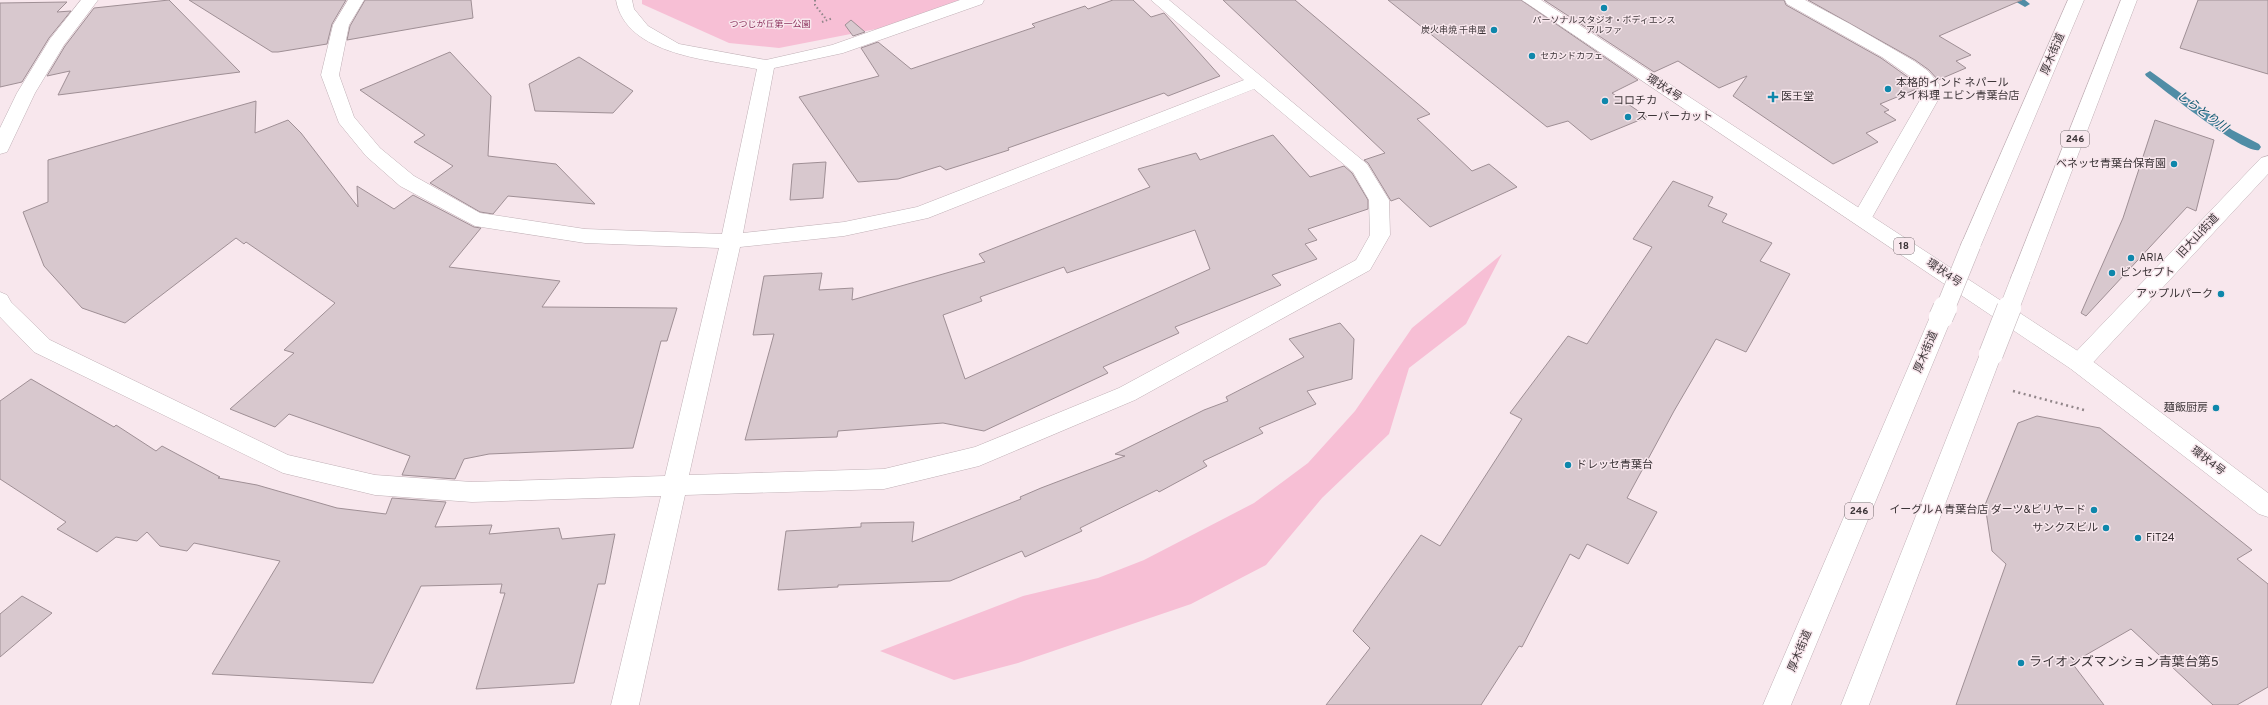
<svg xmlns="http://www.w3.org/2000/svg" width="2268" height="705" font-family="Overpass,'Noto Sans JP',sans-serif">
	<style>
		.green { fill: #f7bfd5 }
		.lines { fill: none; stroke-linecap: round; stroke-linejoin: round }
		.stream { fill: #508da6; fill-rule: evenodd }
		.building { fill: #d8c8ce; stroke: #9f8f95; fill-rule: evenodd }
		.minor-casing { stroke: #c0b0b6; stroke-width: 1 }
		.primary-casing { stroke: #c0b0b6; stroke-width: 1 }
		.trunk-casing { stroke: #c0b0b6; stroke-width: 1 }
		.path-far1 { stroke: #92868a; stroke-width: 2; stroke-dasharray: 1.5 2.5; stroke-linecap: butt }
		.path { stroke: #92868a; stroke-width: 2.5; stroke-dasharray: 2 3.5; stroke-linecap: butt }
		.minor { fill: #fff; fill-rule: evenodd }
		.primary { fill: #fff; fill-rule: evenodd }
		.trunk { fill: #fff; fill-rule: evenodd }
		.trunk-bridge-far1-casing { stroke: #c0b0b6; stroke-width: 20; stroke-linecap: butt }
		.trunk-bridge-casing { stroke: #c0b0b6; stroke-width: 25; stroke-linecap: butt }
		.trunk-bridge-far1 { stroke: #fff; stroke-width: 19 }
		.trunk-bridge { stroke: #fff; stroke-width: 24 }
		.poi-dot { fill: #0e87ab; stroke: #f8e7ed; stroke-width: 1.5 }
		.labels { text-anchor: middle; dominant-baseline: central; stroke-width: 3; stroke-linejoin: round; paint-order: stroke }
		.far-poi-label { font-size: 9px; fill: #3b3437; stroke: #f8e7ed }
		.far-park-label { font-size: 9px; fill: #8a315c; stroke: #f8e7ed }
		.shield { fill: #f8e7ed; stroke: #746a6e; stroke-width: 1 }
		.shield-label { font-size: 10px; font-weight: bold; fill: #3b3437 }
		.street-label { font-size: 11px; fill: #3b3437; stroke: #f8e7ed }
		.poi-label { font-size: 11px; fill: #3b3437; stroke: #f8e7ed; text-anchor: start }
		.water-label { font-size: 12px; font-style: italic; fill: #0c576f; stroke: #f8e7ed }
		.near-poi-label { font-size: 13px; fill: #3b3437; stroke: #f8e7ed; text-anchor: start }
	</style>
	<rect width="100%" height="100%" fill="#f8e7ed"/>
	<!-- green -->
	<g class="green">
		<polygon points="642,0 976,0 907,23 779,48 729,43 642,4"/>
		<polygon points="1502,254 1466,324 1409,368 1389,434 1322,498 1266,565 1191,604 1018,663 954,680 880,651 1023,596 1098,578 1144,560 1254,503 1308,463 1355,411 1412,328"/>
	</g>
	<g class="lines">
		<!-- stream -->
		<g class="stream">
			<polygon points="2013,0 2025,0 2030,4 2025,7"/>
			<path d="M2150 71 2232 130 2259 144 2261 147 2259 150C2243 154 2163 89 2146 76L2145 74Z"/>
		</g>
	</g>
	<!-- building -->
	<g class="building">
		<polygon points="169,0 240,72 58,95 70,71 47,76 65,46 94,8"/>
		<polygon points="189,0 346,0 332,24 327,44 278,52 272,52"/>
		<polygon points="365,0 471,0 473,18 347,40 350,26"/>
		<polygon points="1113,0 1133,0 1151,17 1164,13 1220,76 1168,96 1164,93 1008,148 1009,150 946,170 940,166 898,179 858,182 799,97 879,76 861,48 878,42 911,69 1035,27 1032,24 1085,6 1088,9"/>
		<polygon points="1223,0 1295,0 1430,114 1417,119 1472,171 1489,164 1517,187 1430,227 1399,198 1391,201 1368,163 1364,160 1385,153"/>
		<polygon points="1388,0 1521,0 1638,80 1612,93 1647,117 1591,140 1568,121 1547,127"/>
		<polygon points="1544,0 1784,0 1786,5 1881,58 1919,85 1919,88 1880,104 1889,110 1884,112 1896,120 1866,133 1878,142 1833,164 1733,96 1747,76 1719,88 1678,61 1654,72"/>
		<polygon points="1808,0 2022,0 1939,36 1971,55 1956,61 1966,68 1938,80 1929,70 1915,60"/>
		<polygon points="2198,0 2268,0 2268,74 2180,48"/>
		<polygon points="67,2 57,12 71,11 49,38 22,82 0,87 0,3"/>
		<polygon points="851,20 865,32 853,36 845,25"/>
		<polygon points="450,52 491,96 488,156 556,164 595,204 508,196 493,214 480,212 430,183 453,166 414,142 425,135 360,90"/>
		<polygon points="579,57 633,91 613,113 535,111 529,84"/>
		<polygon points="256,101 255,133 288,120 301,133 358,207 357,186 394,209 413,195 474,227 481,228 449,267 560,281 542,307 677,308 667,341 661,341 633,448 489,454 464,459 455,479 402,475 410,456 289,414 275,427 230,409 294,353 284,350 335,303 246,242 244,244 236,238 125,323 82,308 44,266 23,212 48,202 48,160"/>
		<polygon points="2155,120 2214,140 2196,211 2187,207 2086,316 2081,313 2123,218"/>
		<path d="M1273 135 1310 177 1344 166 1352 173 1368 200V209L1308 229 1317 240 1305 244 1317 259 1272 275 1281 285 1175 327 1179 333 1103 367 1108 373 984 431 943 423 838 431 837 437 745 440 774 334 753 335 764 276 822 273 819 290 853 288 852 300 985 262 979 254 1150 187 1138 169 1196 153 1200 160ZM1195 230 1210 269 965 379 943 315 982 301 980 297 1064 267 1067 273Z"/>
		<polygon points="826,162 823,198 790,200 793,164"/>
		<polygon points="1673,181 1713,197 1708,206 1727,214 1722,222 1772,243 1760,261 1790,274 1746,352 1716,339 1674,411 1627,498 1657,512 1628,564 1587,544 1579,559 1570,554 1522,647 1519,646 1481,705 1326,705 1370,648 1353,631 1421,535 1440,546 1522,419 1510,413 1568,336 1587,344 1652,247 1633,239"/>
		<polygon points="1340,323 1354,339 1352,379 1307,391 1316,404 1259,428 1263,433 1203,461 1207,466 1159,492 1157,490 1080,528 1082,531 1025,557 1022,551 950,581 838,585 838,587 778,590 786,531 861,527 861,523 914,522 912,542 1021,499 1020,497 1041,488 1125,456 1115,454 1204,410 1228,401 1226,397 1304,357 1289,339"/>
		<polygon points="31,379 114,427 116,425 156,451 162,446 220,477 218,478 257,485 337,508 386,514 392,498 446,502 435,527 492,525 489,534 559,528 562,539 615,534 605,584 598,584 574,683 476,689 505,593 500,593 502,584 421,586 373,683 212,674 280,561 194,543 187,551 160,546 147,532 137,541 116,537 97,552 57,529 66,522 0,479 0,401"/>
		<polygon points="2037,416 2100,428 2252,550 2237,559 2268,584 2268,687 2237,705 2213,705 2131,629 2072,663 2104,705 1956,705 2006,564 1992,551 1985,505 2018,423"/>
		<polygon points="22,596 52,613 0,657 0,614"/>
	</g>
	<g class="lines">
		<!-- minor casing -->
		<g class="minor-casing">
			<g id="minor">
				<polygon points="81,0 98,0 64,45 35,93 9,148 7,152 0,154 0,128 17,93 50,39"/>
				<path d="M348 0H364L349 25 339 75 354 117 380 148 414 176 480 213 585 229 722 234 757 69C712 60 626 56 616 0H632L634 9 648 26 679 44 766 60 832 45 960 0H984L982 4 843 53 774 68 743 233 844 222 917 207 1244 80 1151 0H1169L1367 164 1389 200 1390 235 1370 270 1135 400 979 466 884 489 685 495 639 705H611L661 496 472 502 375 495 283 473 34 352 0 317V292L7 295 11 302 50 340 288 455 375 475 472 482 665 476 719 248 585 243 475 226 400 186 366 156 339 123 321 75 333 25ZM1254 89 1353 172 1369 200 1370 235 1356 260 1119 388 975 447 884 469 689 475 740 247 844 236 928 218Z"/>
				<polygon points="1785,0 1805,0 1850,24 1914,61 1928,71 1939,84 1938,100 1869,223 1862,225 1855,223 1852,218 1920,100 1921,84 1882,57 1787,4"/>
				<polygon points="2268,156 2268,174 2087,369 2079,371 2071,369 2068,363 2071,357 2261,158"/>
			</g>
		</g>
		<!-- primary casing -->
		<g class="primary-casing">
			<polygon id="primary" points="1522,0 1541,0 2087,357 2268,493 2268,517 2259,514 2071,369"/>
		</g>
		<!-- trunk casing -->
		<g class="trunk-casing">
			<g id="trunk">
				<polygon points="2068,0 2084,0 1981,245 1978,250 1971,252 1964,250 1961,245"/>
				<polygon points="2121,0 2137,0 2031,278 2028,283 2021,285 2014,283 2011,278"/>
				<polygon points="1941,309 1949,311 1952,317 1791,705 1763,705 1930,317 1933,311"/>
				<polygon points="1991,346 1999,348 2002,354 1869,705 1841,705 1980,354 1983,348"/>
			</g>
		</g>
		<!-- path-far1 -->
		<g class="path-far1">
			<polyline points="815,0 815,5 826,19"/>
			<polyline points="822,22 833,18"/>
		</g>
		<!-- path -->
		<polyline class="path" points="2013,391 2084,410"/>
		<!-- minor -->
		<use href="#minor" class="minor"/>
		<!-- primary -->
		<use href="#primary" class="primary"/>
		<!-- trunk -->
		<use href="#trunk" class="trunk"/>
		<!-- trunk-bridge-far1 casing -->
		<g class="trunk-bridge-far1-casing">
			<g id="trunk-bridge-far1">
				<polyline points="1945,309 1971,245"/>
				<polyline points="2009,309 2021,278"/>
			</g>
		</g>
		<!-- trunk-bridge casing -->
		<g class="trunk-bridge-casing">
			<g id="trunk-bridge">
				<polyline points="1941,317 1945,308"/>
				<polyline points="1991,354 2009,308"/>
			</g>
		</g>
		<!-- trunk-bridge-far1 -->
		<use href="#trunk-bridge-far1" class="trunk-bridge-far1"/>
		<!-- trunk-bridge -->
		<use href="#trunk-bridge" class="trunk-bridge"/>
	</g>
	<!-- markers -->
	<g class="poi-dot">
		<circle cx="1604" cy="8" r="4"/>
		<circle cx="1494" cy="30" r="4"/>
		<circle cx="1532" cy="56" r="4"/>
		<circle cx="1888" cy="89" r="4"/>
		<path d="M1771 91h4v4h4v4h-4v4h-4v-4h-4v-4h4z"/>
		<circle cx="1605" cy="101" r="4"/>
		<circle cx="1628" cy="117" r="4"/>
		<circle cx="2174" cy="164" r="4"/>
		<circle cx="2131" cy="258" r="4"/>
		<circle cx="2112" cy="273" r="4"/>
		<circle cx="2221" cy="294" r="4"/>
		<circle cx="2216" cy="408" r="4"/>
		<circle cx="1568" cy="465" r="4"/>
		<circle cx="2094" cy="510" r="4"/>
		<circle cx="2106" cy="528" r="4"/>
		<circle cx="2138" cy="538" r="4"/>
		<circle cx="2021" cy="663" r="4"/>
	</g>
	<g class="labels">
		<!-- far-poi labels -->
		<g class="far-poi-label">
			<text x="1604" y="20">パーソナルスタジオ・ボディエンス<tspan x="1604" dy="10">アルファ</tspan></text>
			<text x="1486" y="30" text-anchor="end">炭火串焼 千串屋</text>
			<text x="1540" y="56" text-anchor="start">セカンドカフェ</text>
		</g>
		<!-- far-park labels -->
		<g class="far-park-label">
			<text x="770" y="24">つつじが丘第一公園</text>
		</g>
		<!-- shield labels -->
		<g class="shield">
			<rect x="2061" y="131" width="28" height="16" rx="3"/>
			<rect x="1894" y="238" width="20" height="16" rx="3"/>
			<rect x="1845" y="503" width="28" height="16" rx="3"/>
		</g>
		<g class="shield-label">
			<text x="2075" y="139">246</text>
			<text x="1904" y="246">18</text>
			<text x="1859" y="511">246</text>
		</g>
		<!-- street labels -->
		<g class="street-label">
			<text transform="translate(2053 54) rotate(-67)">厚木街道</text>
			<text transform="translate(1664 88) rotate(33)">環状4号</text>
			<text transform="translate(2198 236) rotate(-47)">旧大山街道</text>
			<text transform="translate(1944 273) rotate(34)">環状4号</text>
			<text transform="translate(1926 352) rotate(-67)">厚木街道</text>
			<text transform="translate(2208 461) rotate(37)">環状4号</text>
			<text transform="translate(1800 651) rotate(-67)">厚木街道</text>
		</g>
		<!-- poi labels -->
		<g class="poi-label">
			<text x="1896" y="83">本格的インド ネパール<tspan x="1896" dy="13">タイ料理 エビン青葉台店</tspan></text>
			<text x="1781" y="97">医王堂</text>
			<text x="1613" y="101">コロチカ</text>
			<text x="1636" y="117">スーパーカット</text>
			<text x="2166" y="164" text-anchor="end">ベネッセ青葉台保育園</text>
			<text x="2139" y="258">ARIA</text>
			<text x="2120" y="273">ビンセプト</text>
			<text x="2213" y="294" text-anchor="end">アップルパーク</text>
			<text x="2208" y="408" text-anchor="end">麺飯厨房</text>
			<text x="1576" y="465">ドレッセ青葉台</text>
			<text x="2086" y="510" text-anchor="end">イーグルＡ青葉台店 ダーツ&amp;ビリヤード</text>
			<text x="2098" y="528" text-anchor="end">サンクスビル</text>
			<text x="2146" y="538">FiT24</text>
		</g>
		<!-- water labels -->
		<g class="water-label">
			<text transform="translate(2202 112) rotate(36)">しらとり川</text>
		</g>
		<!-- near-poi labels -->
		<g class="near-poi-label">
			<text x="2029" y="663">ライオンズマンション青葉台第5</text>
		</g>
	</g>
</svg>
